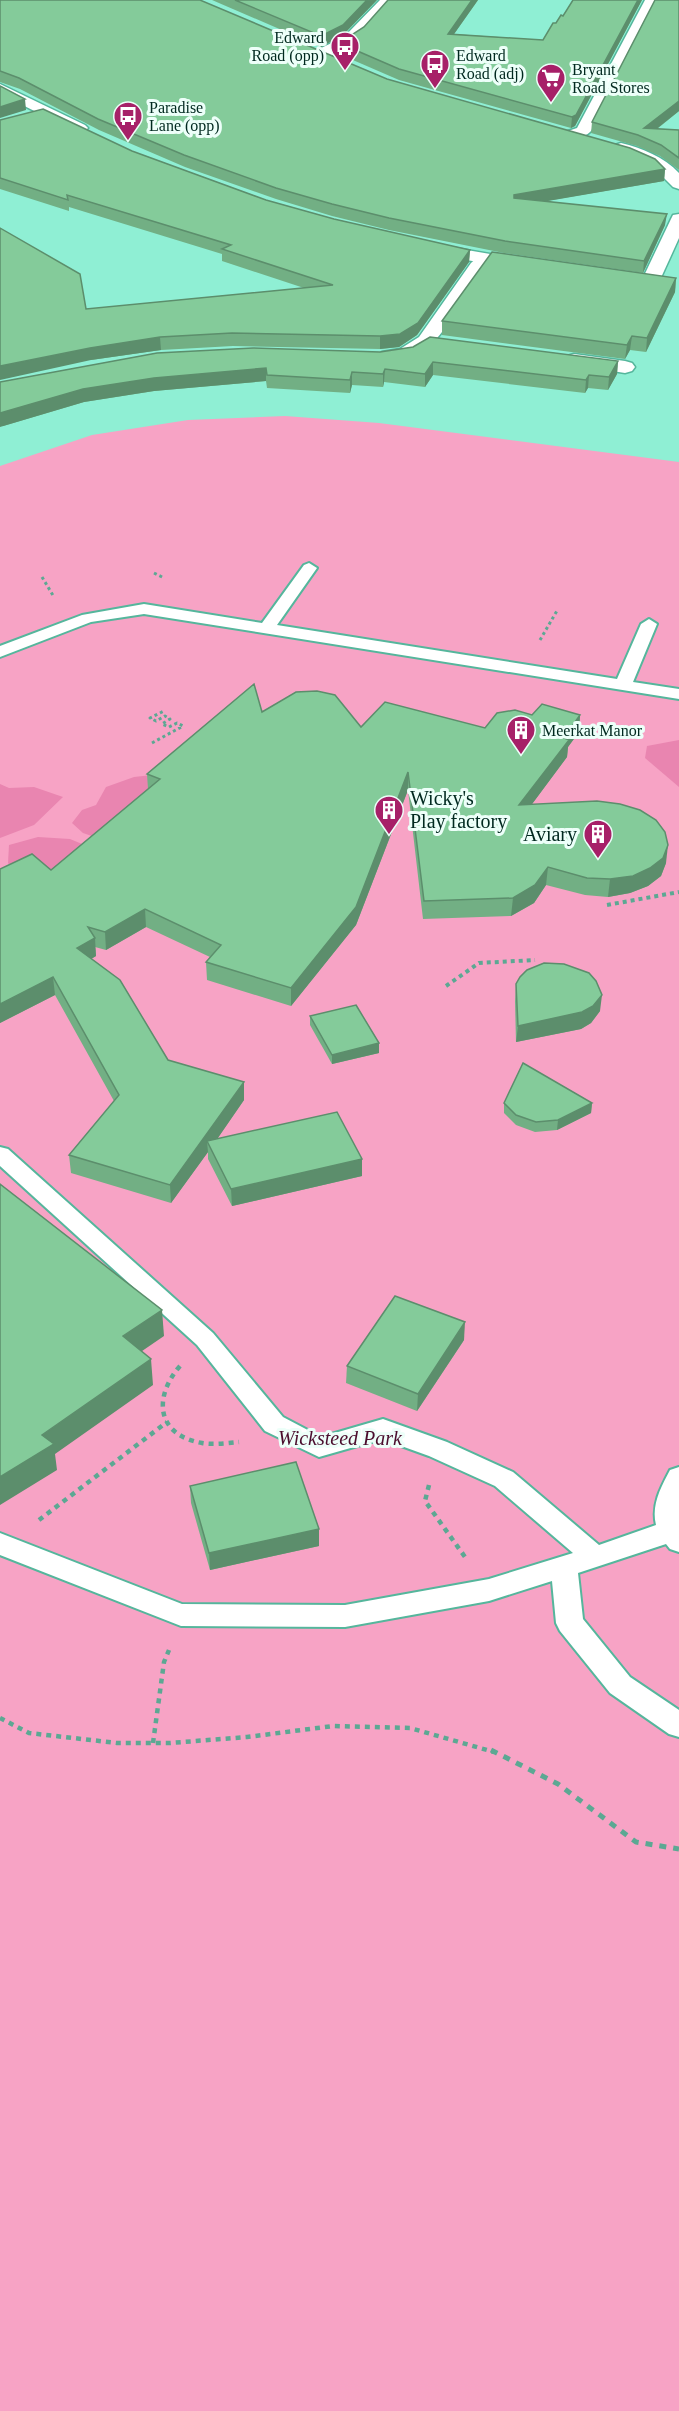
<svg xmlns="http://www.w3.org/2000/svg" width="679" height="2411" font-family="'Times New Roman',serif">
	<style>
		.green { fill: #f7a3c5 }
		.forest { fill: #e985b0 }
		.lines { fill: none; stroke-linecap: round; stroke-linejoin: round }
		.service-casing { stroke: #55b69c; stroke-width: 4 }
		.minor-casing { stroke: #55b69c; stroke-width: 3 }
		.primary-casing { stroke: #55b69c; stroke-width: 3 }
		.path-far3 { stroke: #5ca893; stroke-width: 3; stroke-dasharray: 3 3; stroke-linecap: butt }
		.path-far2 { stroke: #5ca893; stroke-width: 4; stroke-dasharray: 4 4; stroke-linecap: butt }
		.path-far1 { stroke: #5ca893; stroke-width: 4.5; stroke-dasharray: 5 5; stroke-linecap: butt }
		.path { stroke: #5ca893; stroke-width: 5; stroke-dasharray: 7 7; stroke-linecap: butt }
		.service { fill: #fff; fill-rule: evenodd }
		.minor { fill: #fff; fill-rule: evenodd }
		.primary { fill: #fff; fill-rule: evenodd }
		.wall { fill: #72af84 }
		.shaded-wall { fill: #5c8e6c }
		.building { fill: #84cb9a; stroke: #5c8e6c; stroke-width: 1.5 }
		.labels { text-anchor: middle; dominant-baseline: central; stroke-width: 6; stroke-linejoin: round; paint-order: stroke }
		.far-poi-label { font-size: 16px; fill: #00291f; stroke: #edfff9; text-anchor: start }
		.poi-label { font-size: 20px; fill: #00291f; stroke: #edfff9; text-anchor: start }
		.park-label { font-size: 20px; font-style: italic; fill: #4b0d2d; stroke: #edfff9 }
	</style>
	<rect width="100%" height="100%" fill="#8fefd4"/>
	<!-- green -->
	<polygon class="green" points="285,416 379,423 679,462 679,2411 0,2411 0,466 92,435 188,420"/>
	<!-- forest -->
	<g class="forest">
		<polygon points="679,740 679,787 645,758 647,746"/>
		<polygon points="152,775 144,854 83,833 72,823 82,810 96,805 106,787 134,777"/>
		<polygon points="0,784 9,788 34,787 63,797 34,825 0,838"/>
		<polygon points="38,837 70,839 128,863 19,879 8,863 9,845"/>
	</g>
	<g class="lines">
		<!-- service casing -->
		<g class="service-casing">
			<g id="service">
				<polygon points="309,563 317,568 277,625 617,679 641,624 649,619 657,624 633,682 679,689 679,699 144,614 91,622 0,657 0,646 82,615 144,604 262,623 304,565"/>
				<path d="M0 1147 8 1149 213 1333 283 1417 321 1437 383 1419 447 1442 513 1472 599 1545 656 1525C651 1505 661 1487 670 1470L679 1467V1552L670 1549 666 1544 578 1573 583 1619 630 1677 679 1710V1737L669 1734 610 1693 560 1631 556 1623 552 1581 489 1601 345 1627 181 1626 0 1555V1533L182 1604 345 1605 489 1579 573 1553 495 1486 429 1456 382 1439 319 1457 265 1431 197 1345 0 1166Z"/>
			</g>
		</g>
		<!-- minor casing -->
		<g class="minor-casing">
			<g id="minor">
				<path d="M380 0H394C379 19 342 64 315 57L313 54 315 51 344 37Z"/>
				<path d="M645 0H659L591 131C586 137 575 139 568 137L565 134 568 131 577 128Z"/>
				<path d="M621 143C642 148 664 157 679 173V189L673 187 655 169 615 151 613 148 615 145Z"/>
				<polygon points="679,214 679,238 659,282 656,286 644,286 641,282 671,219 673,215"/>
				<path d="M486 254 492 255 495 259C488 269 478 278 471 288 451 318 427 371 382 360L379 356 382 352 400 349 419 337 471 263 480 255Z"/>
				<polygon points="574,354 625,361 632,363 635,367 632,371 625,373 567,364 564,360 567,356"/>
			</g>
		</g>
		<!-- primary casing -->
		<g class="primary-casing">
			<g id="primary">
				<polygon points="0,84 85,125 88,128 85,131 75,131 0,94"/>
				<polygon points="426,243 531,261 537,262 540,266 537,270 531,271 420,252 417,248 420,244"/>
			</g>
		</g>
		<!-- path-far3 -->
		<g class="path-far3">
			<polyline points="154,573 164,578"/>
			<polyline points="42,577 54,597"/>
			<polyline points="540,640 558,609"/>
			<polyline points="152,743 183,726 177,723 169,727 162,724 170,719 165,716 156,721 150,718 164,711"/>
		</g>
		<!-- path-far2 -->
		<g class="path-far2">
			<polyline points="607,905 679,892"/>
			<polyline points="446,986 479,963 535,960"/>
		</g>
		<!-- path-far1 -->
		<g class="path-far1">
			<path d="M180 1366C153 1397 156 1435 202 1443 214 1445 227 1443 239 1442"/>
			<polyline points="429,1485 425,1501 465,1557"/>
			<polyline points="39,1520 167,1422"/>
			<polyline points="0,1718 29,1733 117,1743 170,1743 247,1737 333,1726 410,1728 494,1752"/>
			<polyline points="153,1743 164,1662 169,1650"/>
		</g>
		<!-- path -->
		<polyline class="path" points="491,1750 558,1784 636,1842 679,1849"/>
		<!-- service -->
		<use href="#service" class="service"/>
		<!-- minor -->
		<use href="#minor" class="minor"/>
		<!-- primary -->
		<use href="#primary" class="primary"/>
	</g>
	<!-- wall -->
	<g class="wall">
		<polygon points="0,0 387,79 665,169 664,181 546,201 665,225 643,273 504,253 389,230 332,216 276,199 185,167 99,130 20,89 0,82"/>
		<polygon points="212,0 377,0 343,35 321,47"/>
		<polygon points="478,0 454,34 543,40 563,16 573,0 642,0 575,126 571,128 399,80 339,54 339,43 364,27"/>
		<polygon points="679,0 679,111 657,129 679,130 679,170 660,156 637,146 591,133 592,122"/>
		<polygon points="0,120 132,151 266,200 334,219 470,250 469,262 417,335 399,347 380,349 233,346 161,350 91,360 86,309 304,288 222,261 222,254 69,207 69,211 0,189"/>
		<polygon points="676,278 675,292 646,352 630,350 625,359 442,335 442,321"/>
		<polygon points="157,353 618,361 617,374 608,390 588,388 585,393 433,375 425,387 384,382 383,387 352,385 350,393 267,388 266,381 154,391 84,402 3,426 0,382"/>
		<polygon points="262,712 361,727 485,728 532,715 580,715 579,732 568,747 567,757 532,804 666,863 661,876 648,886 630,893 608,897 585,895 546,885 534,903 511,916 423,919 408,790 356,925 291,1006 207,980 206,962 210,957 146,927 106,950 95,947 96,956 91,959 168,1060 244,1100 217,1139 362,1159 362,1176 232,1206 208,1159 208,1152 171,1203 71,1173 69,1155 114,1101 55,995 0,1023 0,869 51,870 148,789 147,774"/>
		<polygon points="516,984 600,1011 591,1023 581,1029 516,1042 515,1001"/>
		<polygon points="310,1016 379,1053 332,1064 310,1025"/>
		<polygon points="504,1103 592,1103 591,1113 557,1130 535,1132 516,1125 504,1113"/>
		<polygon points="464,1340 417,1411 346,1383 347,1366"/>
		<polygon points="190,1486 319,1529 319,1546 210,1570 191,1503"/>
	</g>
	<!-- shaded-wall -->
	<g class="shaded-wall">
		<polygon points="367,0 377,0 343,35 321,47 321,36"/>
		<polygon points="472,0 478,0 447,44 448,34"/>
		<polygon points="638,0 642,0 575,126 571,128 572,117"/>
		<polygon points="25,99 26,110 0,118 0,107"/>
		<polygon points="679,101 679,111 645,138 644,128"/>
		<polygon points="665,169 664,181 513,207 514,195"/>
		<polygon points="667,214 665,225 643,273 644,261"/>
		<polygon points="470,250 469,262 417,335 399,347 380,349 380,336"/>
		<polygon points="676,278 675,292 646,352 647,338"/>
		<polygon points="632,336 630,350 625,359 627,345"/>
		<polygon points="160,337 161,350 91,360 0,380 0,366 90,348"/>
		<polygon points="618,361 617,374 608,390 609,377"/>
		<polygon points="433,362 433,375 425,387 425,374"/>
		<polygon points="266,368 266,381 154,391 84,402 0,427 0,413 83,389 154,378"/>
		<polygon points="385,369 384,382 383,387 383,374"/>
		<polygon points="352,372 352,385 350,393 350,380"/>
		<polygon points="589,375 588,388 585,393 586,380"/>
		<polygon points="580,715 579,732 568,747 567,757 518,823 519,805"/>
		<polygon points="408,772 408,790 356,925 291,1006 291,988"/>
		<polygon points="668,845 666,863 661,876 648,886 630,893 608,897 610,879"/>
		<polygon points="548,867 546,885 534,903 511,916 513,898"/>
		<polygon points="145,909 146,927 106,950 105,932"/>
		<polygon points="95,938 96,956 79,966 77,948"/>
		<polygon points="53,977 55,995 0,1023 0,1004"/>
		<polygon points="602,995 600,1011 591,1023 581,1029 516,1042 518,1026"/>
		<polygon points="379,1043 379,1053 332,1064 332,1055"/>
		<polygon points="244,1082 244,1100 211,1148 207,1141 208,1152 171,1203 170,1185"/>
		<polygon points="592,1103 591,1113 557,1130 558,1120"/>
		<polygon points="362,1159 362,1176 232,1206 231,1189"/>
		<polygon points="162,1310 164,1336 126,1362 123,1336"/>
		<polygon points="465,1322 464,1340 417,1411 418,1394"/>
		<polygon points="151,1359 153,1385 55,1454 57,1470 0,1505 0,1477 42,1435"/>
		<polygon points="319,1529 319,1546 210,1570 209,1553"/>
	</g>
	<!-- building -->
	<g class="building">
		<polygon points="0,0 200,0 387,79 630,148 655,159 665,169 514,195 514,198 667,214 644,261 505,241 389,218 332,204 276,188 184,155 98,119 19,78 0,71"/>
		<polygon points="235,0 367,0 343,25 321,36"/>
		<polygon points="388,0 472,0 448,34 543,40 553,23 556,23 561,15 563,16 573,0 638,0 576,115 572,117 399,69 339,43 364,27"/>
		<polygon points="655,0 679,0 679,101 644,128 679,130 679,158 661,145 638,135 592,122"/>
		<polygon points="0,86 25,99 0,107"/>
		<polygon points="43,109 132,151 266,200 334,219 470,250 418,323 400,334 380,336 232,333 160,337 90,348 0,366 0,228 80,274 86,309 333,285 222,249 231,245 67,195 68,200 0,178 0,120"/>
		<polygon points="492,252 676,278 647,338 632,336 627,345 442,321"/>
		<polygon points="430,337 618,361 609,377 589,375 586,380 433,362 425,374 385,369 383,374 352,372 350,380 267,375 266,368 154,378 83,389 0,413 0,382 157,353 253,348 380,352 413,347"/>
		<polygon points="254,684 262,712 296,692 317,691 335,695 361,727 385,702 485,728 497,713 515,710 532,715 542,704 580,715 564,738 569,740 519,805 597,801 620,804 640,810 656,820 665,832 668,845 663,858 650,868 633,876 610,879 587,878 548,867 535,885 513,898 424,901 408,772 356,907 291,988 206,962 221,945 145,909 105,932 88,927 95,938 77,948 120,980 168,1060 244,1082 170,1185 69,1155 119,1095 53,977 0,1004 0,869 32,854 51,870 160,779 147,774"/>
		<polygon points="544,963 564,964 589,973 596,981 602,995 593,1006 582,1012 518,1026 516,984 520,977 527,970"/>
		<polygon points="356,1005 379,1043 332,1055 310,1016"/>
		<polygon points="523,1063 592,1103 558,1120 536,1122 516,1115 504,1103"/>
		<polygon points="337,1112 362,1159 231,1189 207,1141"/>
		<polygon points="0,1184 162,1310 123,1336 151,1359 42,1435 54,1444 0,1477"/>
		<polygon points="395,1296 465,1322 418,1394 347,1366"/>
		<polygon points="296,1462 319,1529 209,1553 190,1486"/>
	</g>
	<!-- icons -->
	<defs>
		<g id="bus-pin" transform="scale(1.5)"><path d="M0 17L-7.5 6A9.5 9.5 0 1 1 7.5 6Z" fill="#a72068" stroke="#edfff9"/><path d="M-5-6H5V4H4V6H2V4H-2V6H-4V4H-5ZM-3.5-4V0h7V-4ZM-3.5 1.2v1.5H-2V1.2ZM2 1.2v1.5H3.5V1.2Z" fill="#fff"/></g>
		<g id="supermarket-pin" transform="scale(1.5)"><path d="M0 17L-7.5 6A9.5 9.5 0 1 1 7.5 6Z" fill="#a72068" stroke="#edfff9"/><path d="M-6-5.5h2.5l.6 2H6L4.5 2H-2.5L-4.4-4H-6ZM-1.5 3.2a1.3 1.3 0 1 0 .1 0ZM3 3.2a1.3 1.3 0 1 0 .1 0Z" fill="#fff"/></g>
		<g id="building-pin" transform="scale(1.5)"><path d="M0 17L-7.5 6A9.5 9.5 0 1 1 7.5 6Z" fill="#a72068" stroke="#edfff9"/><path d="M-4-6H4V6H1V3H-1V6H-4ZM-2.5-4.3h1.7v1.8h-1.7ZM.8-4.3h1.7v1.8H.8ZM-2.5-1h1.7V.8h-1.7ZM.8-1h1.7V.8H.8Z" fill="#fff"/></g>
	</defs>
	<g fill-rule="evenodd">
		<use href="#bus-pin" x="345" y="46"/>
		<use href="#bus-pin" x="435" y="64"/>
		<use href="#supermarket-pin" x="551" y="78"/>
		<use href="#bus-pin" x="128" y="116"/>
		<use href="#building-pin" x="521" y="730"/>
		<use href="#building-pin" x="389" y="810"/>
		<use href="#building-pin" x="598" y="834"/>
	</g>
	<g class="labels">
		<!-- far-poi labels -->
		<g class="far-poi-label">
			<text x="324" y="37" text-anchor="end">Edward<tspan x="324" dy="18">Road (opp)</tspan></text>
			<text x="456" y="55">Edward<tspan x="456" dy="18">Road (adj)</tspan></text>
			<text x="572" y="69">Bryant<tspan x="572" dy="18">Road Stores</tspan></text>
			<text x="149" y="107">Paradise<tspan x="149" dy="18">Lane (opp)</tspan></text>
			<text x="542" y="730">Meerkat Manor</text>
		</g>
		<!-- poi labels -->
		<g class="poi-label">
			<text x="410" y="798">Wicky's<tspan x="410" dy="23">Play factory</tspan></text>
			<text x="577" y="834" text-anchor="end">Aviary</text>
		</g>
		<!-- park labels -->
		<g class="park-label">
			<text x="340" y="1438">Wicksteed Park</text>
		</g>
	</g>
</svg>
